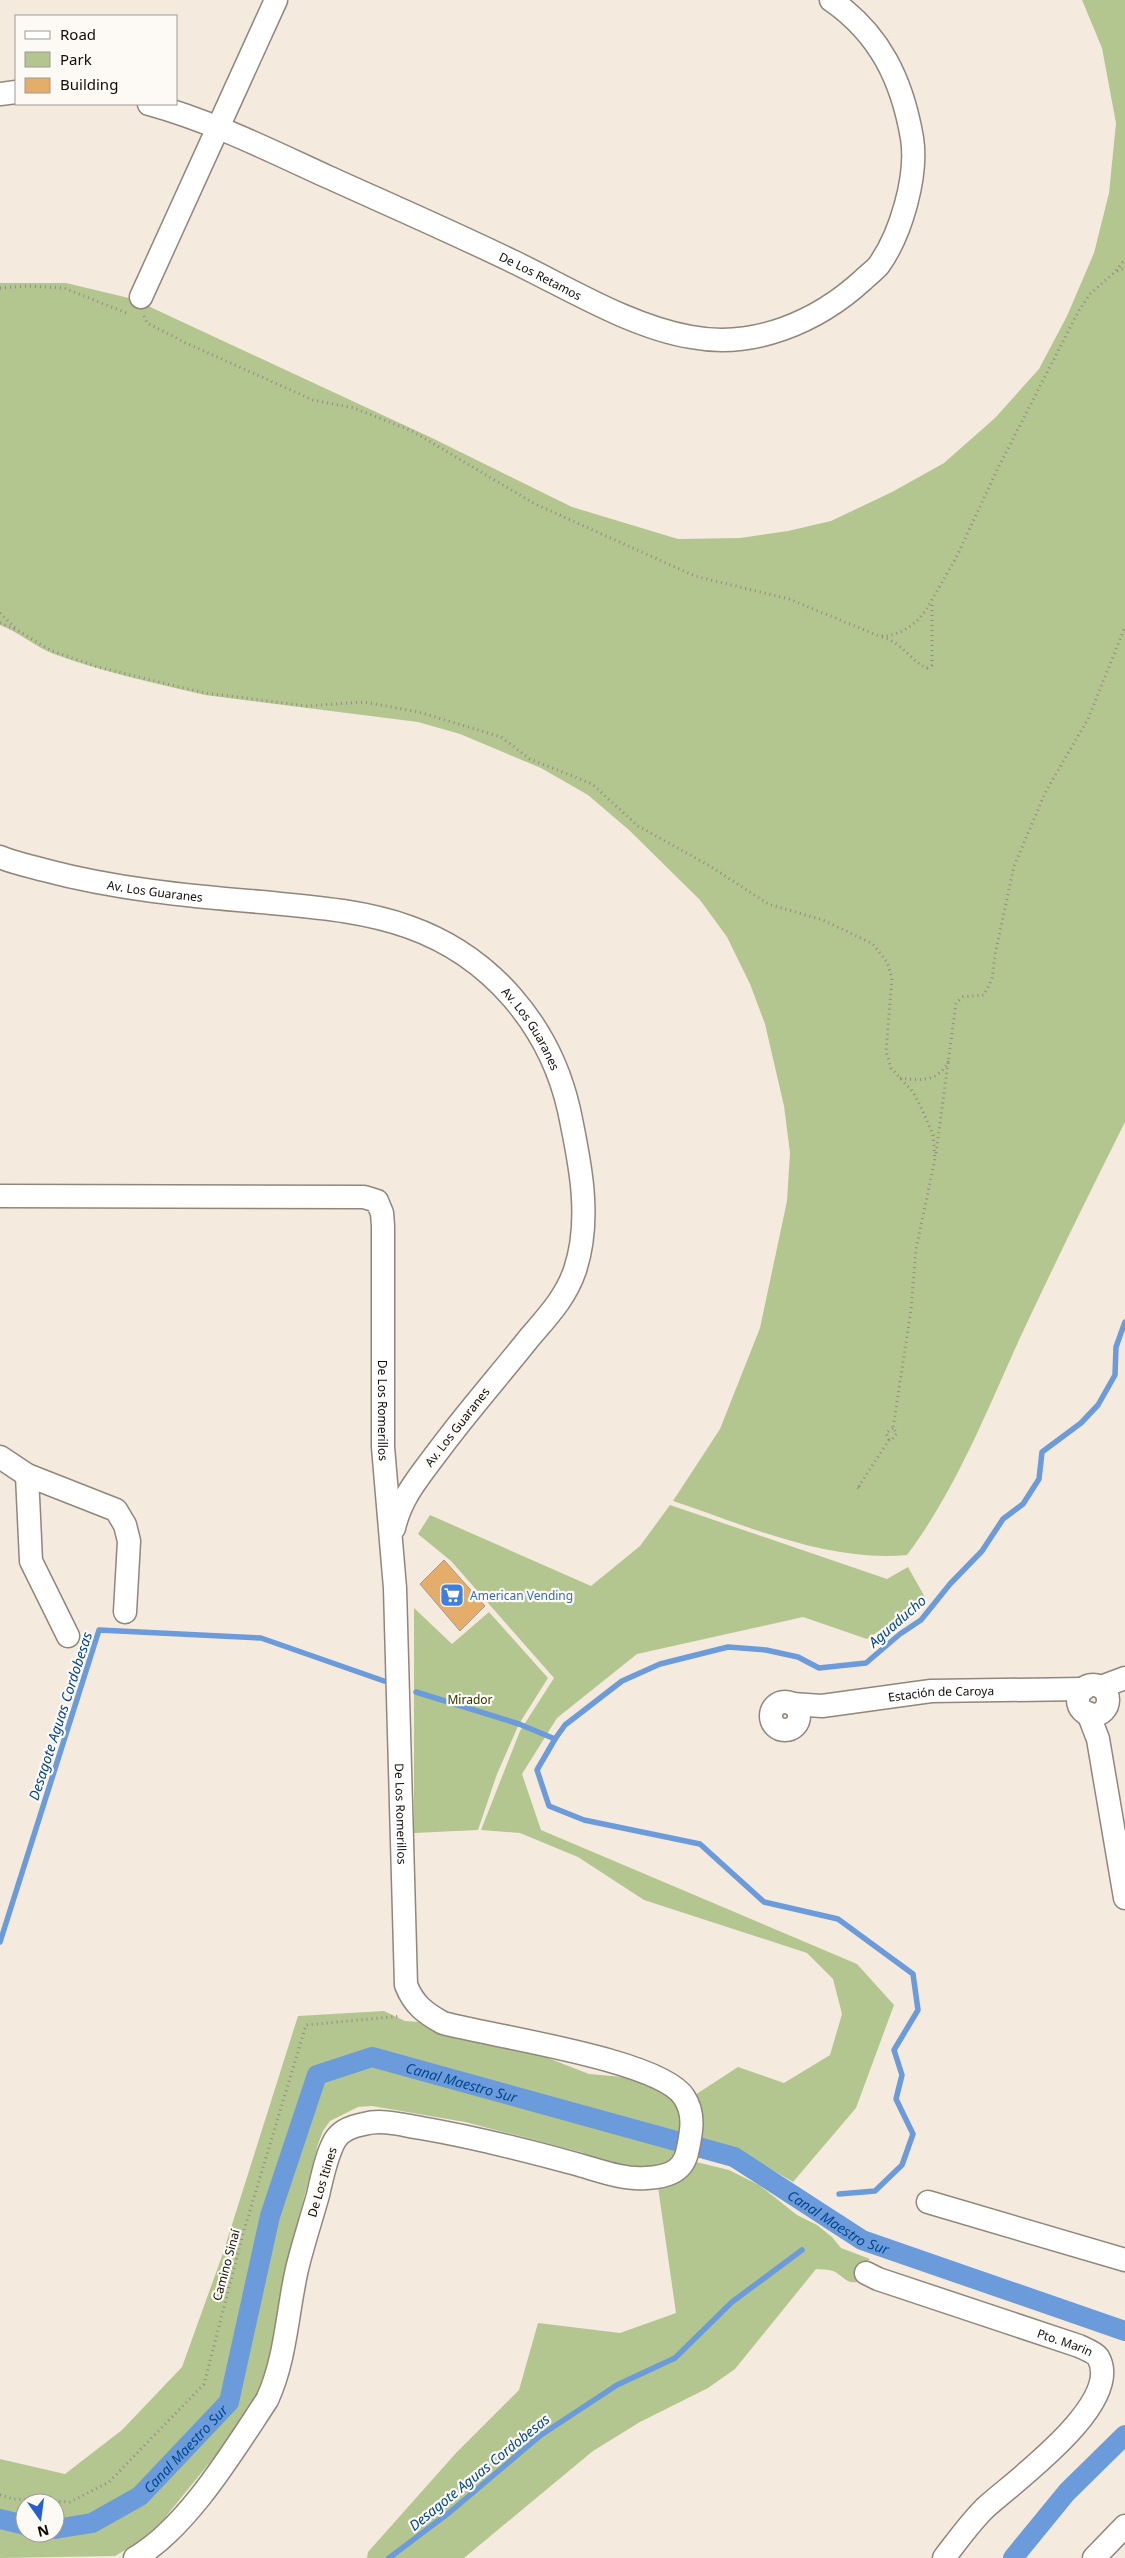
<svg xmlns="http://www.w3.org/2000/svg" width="1125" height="2558" font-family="'Noto Sans',sans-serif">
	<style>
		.green { fill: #b3c690; fill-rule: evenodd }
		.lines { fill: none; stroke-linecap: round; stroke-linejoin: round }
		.stream { stroke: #6b9bda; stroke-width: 5.5 }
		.canal { stroke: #6b9bda; stroke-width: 20 }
		.building { fill: #e5ad6a; stroke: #a3988d }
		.minor-casing { stroke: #90867b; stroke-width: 25 }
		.path { stroke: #938b83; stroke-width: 3; stroke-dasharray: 1 4; stroke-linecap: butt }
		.minor { stroke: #fff; stroke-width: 22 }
		.labels { text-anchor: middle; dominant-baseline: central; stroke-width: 4.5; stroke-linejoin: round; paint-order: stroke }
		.street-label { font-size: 12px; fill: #0f0b08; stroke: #fdf9f4 }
		.shop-label { font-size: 12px; fill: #366cbe; stroke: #fdf9f4; text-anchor: start }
		.park-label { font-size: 12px; fill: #2c3b00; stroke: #fdf9f4 }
		.water-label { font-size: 14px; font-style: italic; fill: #004690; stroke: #fdf9f4 }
	</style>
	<rect width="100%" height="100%" fill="#f5eade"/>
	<!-- green -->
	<g class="green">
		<path d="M1082 0H1125V1122C1089 1194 1053 1267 1019 1340 987 1411 954 1493 907 1555 826 1562 748 1526 673 1501L720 1429 760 1328 787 1201 790 1153 784 1106 765 1024 750 984 727 937 700 900 629 830 588 795 541 768 460 734 418 722 205 695C154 683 103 672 54 654 35 647 19 632 0 625V283H66L133 299 432 438 572 507 678 539 740 538 788 531 831 521 892 492 944 463 995 418 1039 369 1067 316 1094 253 1109 193 1116 123 1102 48Z"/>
		<polygon points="670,1505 887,1579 908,1567 926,1599 867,1639 803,1617 637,1654 557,1718 522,1774 541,1830 857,1964 894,2005 856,2108 793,2182 736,2149 698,2138 695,2095 738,2067 784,2083 830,2055 842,2014 833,1979 807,1953 644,1900 578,1857 520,1833 481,1830 520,1731 554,1678 451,1561 418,1534 430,1515 591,1586 640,1546"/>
		<polygon points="414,1608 452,1644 489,1612 548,1678 519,1724 497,1774 478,1830 414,1833"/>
		<path d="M384 2011 405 2021 419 2022 448 2033 530 2051 589 2074 646 2079 683 2110 679 2156 668 2166 649 2170 608 2164 581 2152 465 2122 372 2106 358 2107 330 2121 323 2131 318 2144 295 2232 265 2381 237 2429 163 2520 139 2542 115 2556 0 2558V2459L65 2474 122 2430 182 2367 222 2256 298 2016ZM25 2503H55V2533H25Z"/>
		<path d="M692 2161 729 2170 759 2185 797 2215 817 2225 832 2237 841 2248 870 2259 858 2268 863 2280C846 2287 845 2276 833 2271 828 2269 821 2270 816 2269L735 2369 708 2388 640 2422 593 2451 464 2558H367L368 2552 456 2453 519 2390 538 2323 620 2333 676 2313 658 2187Z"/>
	</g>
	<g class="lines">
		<!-- stream -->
		<g class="stream">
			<polyline points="416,1692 519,1724 555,1739 537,1770 549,1806 584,1820 700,1844 764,1902 838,1919 913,1974 918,2010 894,2050 902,2075 896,2099 913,2134 902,2165 875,2191 839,2194"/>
			<polyline points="555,1739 565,1725 622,1681 660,1664 728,1647 766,1650 798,1657 819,1668 866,1663 900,1634 921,1620 950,1584 982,1551 1003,1519 1023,1504 1039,1479 1042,1452 1081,1423 1098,1405 1115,1375 1116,1347 1125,1322"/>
			<polyline points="0,1942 99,1630 261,1638 384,1681"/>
			<polyline points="389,2558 450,2512 541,2435 617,2385 675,2358 732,2302 802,2250"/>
		</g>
		<!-- canal -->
		<g class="canal">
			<polyline points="0,2519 25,2525"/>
			<path id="s1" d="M55 2529 92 2523 140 2496 229 2402 270 2216 317 2075 372 2057 734 2157 862 2240 1125 2331"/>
			<polyline points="1013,2558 1067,2492 1125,2435"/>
		</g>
	</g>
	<!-- building -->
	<polygon class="building" points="444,1560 485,1606 460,1631 420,1584"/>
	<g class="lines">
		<!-- minor casing -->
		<g class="minor-casing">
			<g id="minor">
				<polyline points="0,94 16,92"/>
				<path id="s2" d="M149 104C211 121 269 150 328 177 390 205 452 232 514 262 568 288 631 327 691 337 754 349 817 322 863 280 868 275 875 270 879 265 901 234 918 176 912 138 902 80 880 34 831 0"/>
				<polyline points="141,297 276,0"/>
				<path id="s3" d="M0 857C14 863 30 866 44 870 115 889 188 896 261 902 311 907 362 910 409 927 491 956 550 1026 569 1110 580 1162 592 1219 575 1270 566 1297 548 1316 530 1337 499 1376 466 1413 436 1454 418 1478 401 1498 394 1528"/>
				<path id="s4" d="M0 1196 364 1197 377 1201 382 1213 383 1226V1447L395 1588 406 1985C414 2005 425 2013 443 2023 491 2036 661 2060 684 2097 696 2115 691 2134 687 2153 682 2173 665 2177 646 2178 623 2180 598 2170 576 2164 525 2150 473 2137 421 2128 402 2125 382 2119 364 2124 353 2126 341 2130 335 2140 326 2156 322 2178 318 2195 311 2220 303 2244 297 2269 287 2313 286 2359 267 2400 233 2451 188 2527 135 2558"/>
				<polyline points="0,1457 27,1475 116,1510 125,1525 129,1541 125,1612"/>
				<polyline points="27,1475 31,1561 68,1636"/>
				<circle cx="1093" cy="1700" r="15"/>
				<polyline points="1101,1687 1125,1678"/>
				<circle cx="785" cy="1716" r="14"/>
				<path id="s5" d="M792 1704 822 1706 931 1691 1084 1689"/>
				<polyline points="1088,1713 1098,1739 1125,1898"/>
				<polyline points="928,2202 1125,2260"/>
				<path id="s6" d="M866 2273 878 2279 1079 2346C1085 2349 1094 2352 1098 2357 1125 2403 1012 2483 985 2508 969 2524 957 2541 944 2558"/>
				<polyline points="1094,2558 1125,2526"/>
			</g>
		</g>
		<!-- path -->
		<g class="path">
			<polyline points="1117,271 1125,268"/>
			<polyline points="0,288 28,286 64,288 129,314"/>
			<polyline points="144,316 147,323 186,343 313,400 354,408 412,431 535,504 695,576 789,599 879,636 889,636 903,631 917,621 926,610 956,558 997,470 1078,312 1090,294 1116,271 1125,259"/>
			<polyline points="0,613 15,628"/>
			<polyline points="0,623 17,630 52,651 98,667 175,686 206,693 307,706 364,702 419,712 501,737 530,759 592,784 638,826 710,866 768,904 823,920 873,944 887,962 892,978 886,1051 891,1068 913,1092 923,1111 933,1135 935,1160"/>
			<path d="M882 637C905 644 911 662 927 668L932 665V603"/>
			<path d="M900 1078C921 1081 939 1082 949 1060"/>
			<polyline points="936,1153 956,1003 963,997 984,995 992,979 995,955 1014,866 1046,791 1088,719 1125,627"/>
			<polyline points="889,1440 886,1433 893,1428"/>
			<polyline points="859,1486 860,1489 856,1487 859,1486 889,1440 892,1440 897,1433 893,1428 911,1310 916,1249 935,1159"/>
			<polyline points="0,2495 13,2499 70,2502 109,2482 204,2384 243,2234 306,2025 401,2016"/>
		</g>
		<!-- minor -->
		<use href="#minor" class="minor"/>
	</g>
	<!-- icons -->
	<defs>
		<g id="supermarket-square" transform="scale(1.25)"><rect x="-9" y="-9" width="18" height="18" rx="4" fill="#3f7fe0" stroke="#fdf9f4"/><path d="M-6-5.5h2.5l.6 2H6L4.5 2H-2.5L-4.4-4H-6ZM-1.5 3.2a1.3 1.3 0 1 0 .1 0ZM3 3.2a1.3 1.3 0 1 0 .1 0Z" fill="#fff"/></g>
	</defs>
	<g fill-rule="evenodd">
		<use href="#supermarket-square" x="452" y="1595"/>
	</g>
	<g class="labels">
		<!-- street labels -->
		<g class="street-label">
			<text stroke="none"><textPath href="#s2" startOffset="428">De Los Retamos</textPath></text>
			<text stroke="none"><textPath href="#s3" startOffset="159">Av. Los Guaranes</textPath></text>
			<text stroke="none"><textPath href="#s3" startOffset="579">Av. Los Guaranes</textPath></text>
			<text stroke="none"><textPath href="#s4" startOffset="588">De Los Romerillos</textPath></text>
			<text transform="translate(457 1427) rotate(-52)">Av. Los Guaranes</text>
			<text stroke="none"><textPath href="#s5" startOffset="150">Estación de Caroya</textPath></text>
			<text stroke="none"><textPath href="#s4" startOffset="992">De Los Romerillos</textPath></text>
			<text transform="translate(322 2182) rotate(-73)">De Los Itines</text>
			<text transform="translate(226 2265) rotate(-75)">Camino Sinaí</text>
			<text stroke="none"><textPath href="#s6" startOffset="211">Pto. Marin</textPath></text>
		</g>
		<!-- shop labels -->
		<g class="shop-label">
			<text x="470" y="1595">American Vending</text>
		</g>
		<!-- park labels -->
		<g class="park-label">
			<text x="470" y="1699">Mirador</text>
		</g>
		<!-- water labels -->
		<g class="water-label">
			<text transform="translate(897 1621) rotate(-41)">Aguaducho</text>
			<text transform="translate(60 1716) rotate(-72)">Desagote Aguas Cordobesas</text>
			<text stroke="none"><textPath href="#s1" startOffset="712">Canal Maestro Sur</textPath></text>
			<text stroke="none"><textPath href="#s1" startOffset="1118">Canal Maestro Sur</textPath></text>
			<text stroke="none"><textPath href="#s1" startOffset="158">Canal Maestro Sur</textPath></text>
			<text transform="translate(479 2472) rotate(-39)">Desagote Aguas Cordobesas</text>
		</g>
	</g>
	<!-- legend -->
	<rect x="15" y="15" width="162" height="90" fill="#fdf9f4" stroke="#9e9a96"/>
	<rect x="25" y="31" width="25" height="8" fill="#ffffff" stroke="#9e9a96"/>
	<text x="60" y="40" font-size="15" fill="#0f0b08">Road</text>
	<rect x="25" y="52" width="25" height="15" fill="#b3c690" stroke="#9e9a96"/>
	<text x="60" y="65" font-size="15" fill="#0f0b08">Park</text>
	<rect x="25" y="78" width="25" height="15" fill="#e5ad6a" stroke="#9e9a96"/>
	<text x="60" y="90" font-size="15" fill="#0f0b08">Building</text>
	<!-- north arrow -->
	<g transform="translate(40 2518) rotate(166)"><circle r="24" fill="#fdf9f4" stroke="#9e9a96"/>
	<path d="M0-4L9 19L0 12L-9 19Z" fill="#2660cd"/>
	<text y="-8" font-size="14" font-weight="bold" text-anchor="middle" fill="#0f0b08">N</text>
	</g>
</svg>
